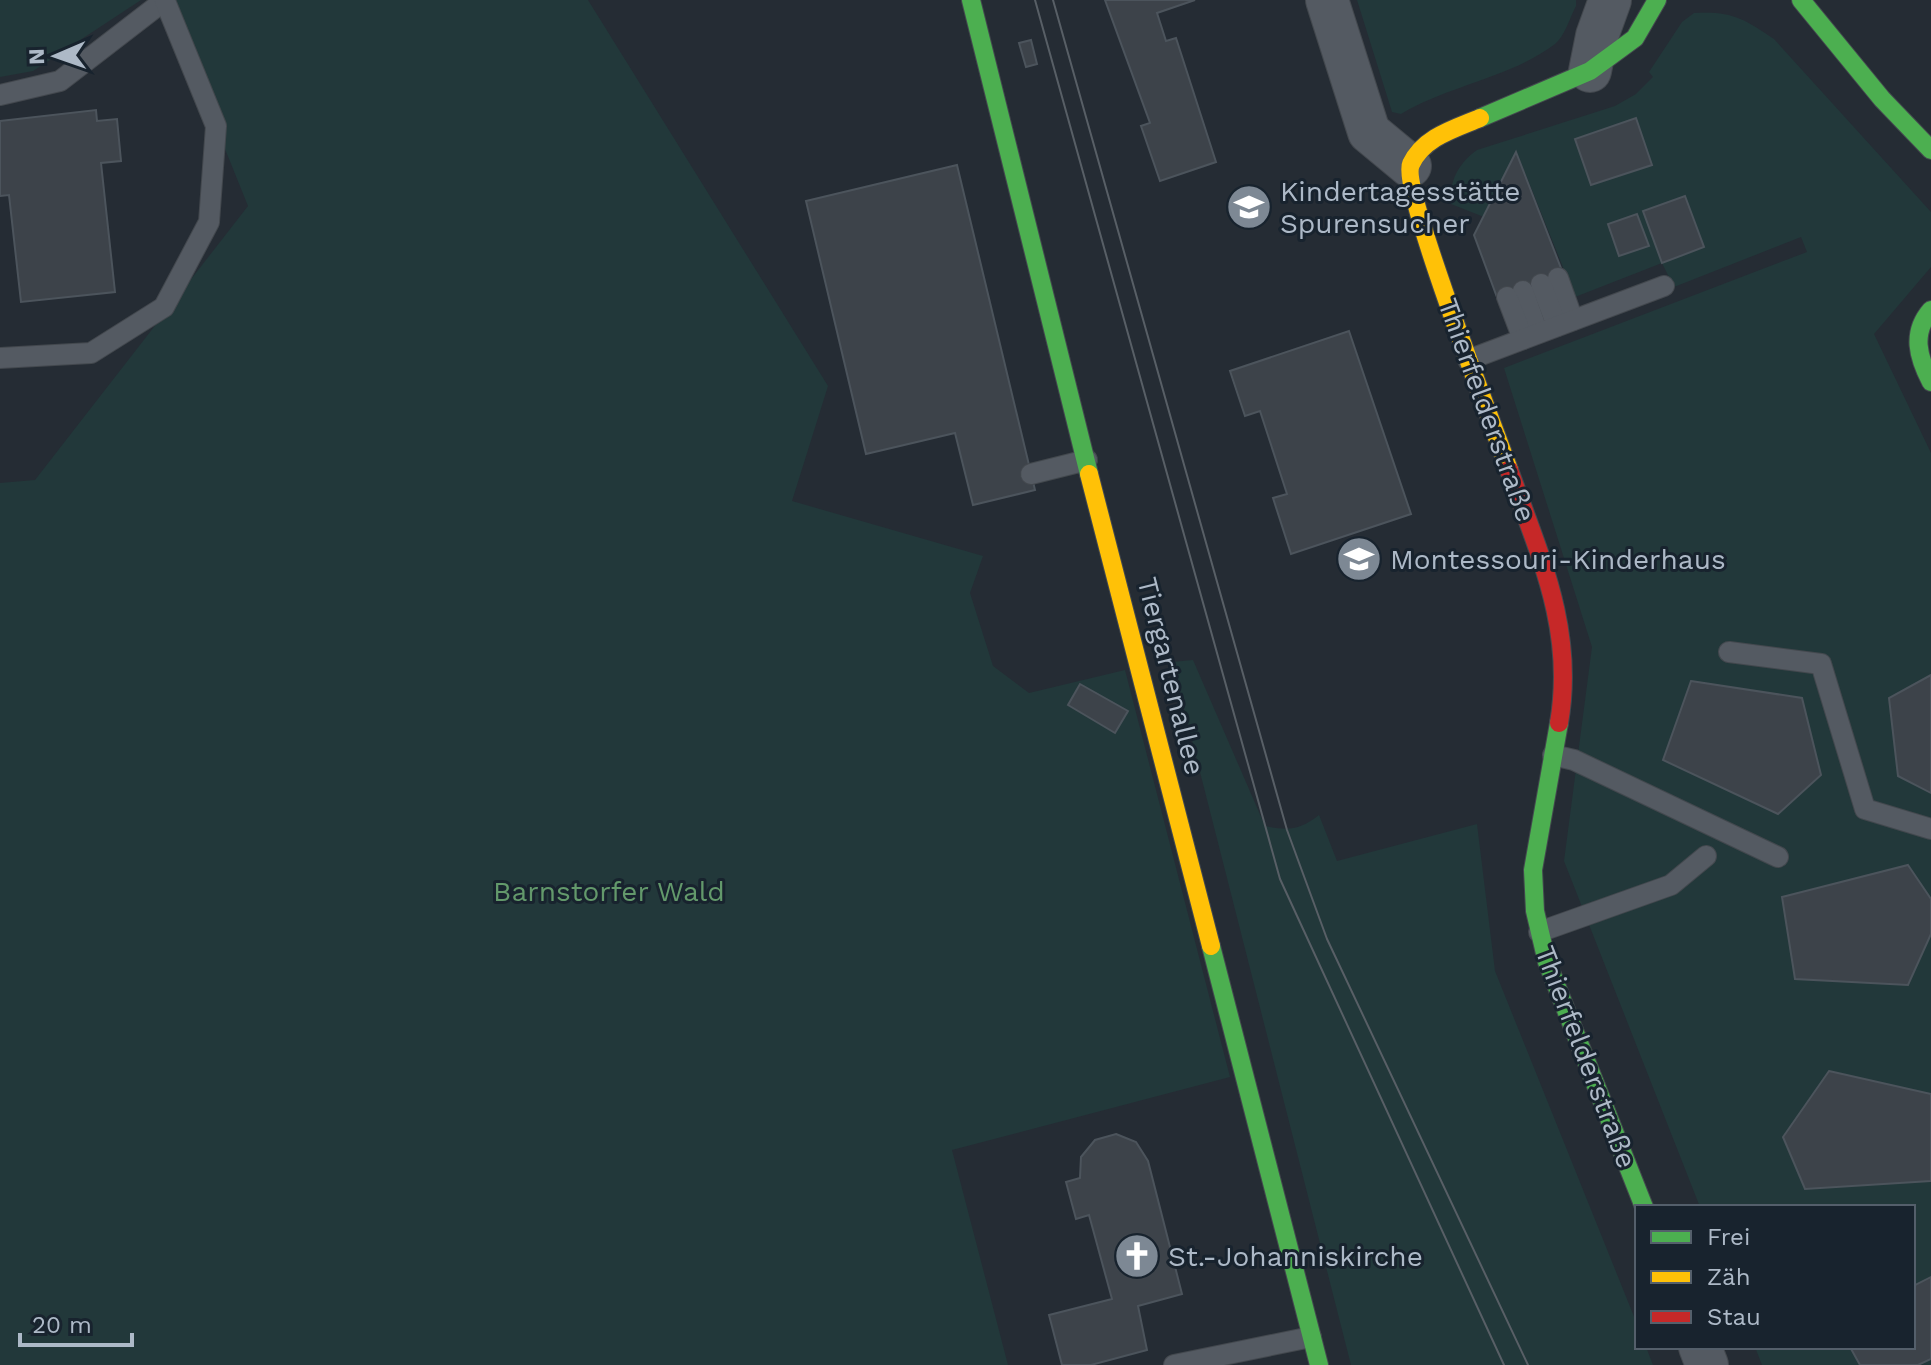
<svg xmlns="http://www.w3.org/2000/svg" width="1931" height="1365" font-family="'Work Sans',sans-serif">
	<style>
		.green { fill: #22383a }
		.building { fill: #3d434a; stroke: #4c545c; stroke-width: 2 }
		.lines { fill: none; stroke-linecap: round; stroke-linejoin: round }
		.lane-casing { stroke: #43484e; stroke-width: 22 }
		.street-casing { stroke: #43484e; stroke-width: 44 }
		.fast-casing { stroke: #43484e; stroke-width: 20 }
		.slow-casing { stroke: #43484e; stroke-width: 20 }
		.jam-casing { stroke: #43484e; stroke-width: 20 }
		.lane { stroke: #545a62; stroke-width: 20 }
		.street { stroke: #545a62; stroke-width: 42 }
		.fast { stroke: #4caf50; stroke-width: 18 }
		.slow { stroke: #ffc107; stroke-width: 18 }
		.jam { stroke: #c62828; stroke-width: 18 }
		.tram { stroke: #585f66; stroke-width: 2 }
		.labels { text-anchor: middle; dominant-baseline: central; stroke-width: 6; stroke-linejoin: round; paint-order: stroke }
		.poi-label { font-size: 28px; fill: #adb9c7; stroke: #18232e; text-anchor: start }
		.street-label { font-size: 28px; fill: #adb9c7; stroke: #18232e }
		.park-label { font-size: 28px; fill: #63996b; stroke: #18232e }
	</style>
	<rect width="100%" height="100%" fill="#252c34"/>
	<!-- green -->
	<g class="green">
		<polygon points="0,0 141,0 33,71 0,77"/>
		<polygon points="165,0 588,0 828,386 792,501 983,556 970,593 993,666 1029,693 1125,670 1230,1077 952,1150 1008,1365 0,1365 0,483 35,480 248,206"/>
		<path d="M1357 0H1576V6C1570 17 1565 36 1555 44 1510 78 1449 85 1401 114L1392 112Z"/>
		<path d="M1694 13C1732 11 1743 18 1774 39L1931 212V267L1874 334 1931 453V1365H1762L1755 1347H1913V1207H1700L1564 861 1592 647 1504 368 1807 252 1801 237 1674 287 1662 263 1575 297 1517 153 1484 217 1451 204C1449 180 1459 163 1477 150L1615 106 1636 94 1653 77 1649 72 1682 22Z"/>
		<path d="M1193 660 1265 826C1288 831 1300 830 1319 815L1337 861 1477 824 1495 971 1637 1324V1347H1646L1653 1365H1351L1172 662Z"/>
	</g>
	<!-- building -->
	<g class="building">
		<polygon points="1105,0 1195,0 1157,13 1166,41 1176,38 1216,162 1160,181 1141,126 1150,123"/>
		<polygon points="1031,40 1037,64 1026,67 1019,43"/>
		<polygon points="96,110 97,121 117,119 121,161 101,163 115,292 21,302 9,195 0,196 0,121"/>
		<polygon points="1636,118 1652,165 1591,185 1575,139"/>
		<polygon points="1516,152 1564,276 1498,300 1474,235"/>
		<polygon points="957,165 1035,490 973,505 955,433 866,454 806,201"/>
		<polygon points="1685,196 1704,247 1662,263 1643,211"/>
		<polygon points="1637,214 1649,246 1619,256 1608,224"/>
		<polygon points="1349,331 1411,514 1291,554 1273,498 1287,494 1260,411 1245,416 1230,371"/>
		<polygon points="1931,675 1931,793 1898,776 1889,698"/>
		<polygon points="1691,681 1802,698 1821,775 1778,814 1663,760"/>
		<polygon points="1080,684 1128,711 1115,733 1068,705"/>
		<polygon points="1908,865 1931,899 1931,934 1908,985 1795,979 1782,897"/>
		<polygon points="1829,1071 1931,1094 1931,1181 1805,1189 1783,1137"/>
		<polygon points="1116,1134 1136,1142 1148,1161 1182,1294 1138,1306 1147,1350 1091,1365 1062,1365 1049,1315 1112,1299 1089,1215 1076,1219 1066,1182 1080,1178 1081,1157 1095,1140"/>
		<polygon points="1931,1277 1931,1359 1918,1365 1860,1365 1850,1347 1913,1347 1913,1286"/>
	</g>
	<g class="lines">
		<!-- lane casing -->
		<g class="lane-casing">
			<g id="lane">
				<polyline points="0,95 60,81 165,0"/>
				<polyline points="1558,278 1573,320"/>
				<polyline points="1541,284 1557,326"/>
				<polyline points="1523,291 1538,333"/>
				<polyline points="1507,297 1523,339"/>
				<polyline points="0,358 91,353 164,307 209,222 216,126 165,1"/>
				<polyline points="1468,360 1664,286"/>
				<polyline points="1031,474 1087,460"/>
				<polyline points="1729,652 1821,664 1865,809 1931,829"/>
				<polyline points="1553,755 1574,760 1778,857"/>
				<polyline points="1539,932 1671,885 1706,856"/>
				<polyline points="1174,1365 1311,1337"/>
			</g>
		</g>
		<!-- street casing -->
		<g class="street-casing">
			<g id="street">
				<polyline points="1327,0 1369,132 1410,166"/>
				<polyline points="1590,71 1597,36 1610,0"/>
				<polyline points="1700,1347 1707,1365"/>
			</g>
		</g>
		<!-- fast casing -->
		<g class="fast-casing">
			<g id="fast">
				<polyline points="971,0 1089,474"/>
				<polyline points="1801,0 1882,99 1931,150"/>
				<polyline points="1480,118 1590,71 1635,38 1657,0"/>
				<path d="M1931 310C1911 333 1918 357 1931 382"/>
				<polyline points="1559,723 1533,870 1535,911 1547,962 1644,1207"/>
				<polyline points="1211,946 1319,1365"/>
			</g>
		</g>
		<!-- slow casing -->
		<g class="slow-casing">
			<g id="slow">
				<path d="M1480 118C1454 129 1424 137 1411 164 1400 187 1495 430 1509 470"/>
				<polyline points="1089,474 1211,946"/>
			</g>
		</g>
		<!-- jam casing -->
		<g class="jam-casing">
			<path id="jam" d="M1509 470C1540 556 1575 630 1559 723"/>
		</g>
		<!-- lane -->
		<use href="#lane" class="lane"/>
		<!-- street -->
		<use href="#street" class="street"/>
		<!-- fast -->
		<use href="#fast" class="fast"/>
		<!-- slow -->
		<use href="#slow" class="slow"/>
		<!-- jam -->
		<use href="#jam" class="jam"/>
		<!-- tram -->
		<g class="tram">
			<polyline points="1035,0 1280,879 1504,1365"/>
			<polyline points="1053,0 1287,830 1327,939 1528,1365"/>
		</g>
	</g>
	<!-- icons -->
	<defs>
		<g id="school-disc" transform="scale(2.3)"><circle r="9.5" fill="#7d8894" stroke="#18232e"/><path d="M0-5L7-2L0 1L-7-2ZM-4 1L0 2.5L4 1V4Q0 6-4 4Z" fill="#fff"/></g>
		<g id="church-disc" transform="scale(2.3)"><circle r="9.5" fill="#7d8894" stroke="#18232e"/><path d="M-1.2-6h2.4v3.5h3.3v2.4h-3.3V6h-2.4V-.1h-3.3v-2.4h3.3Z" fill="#fff"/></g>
	</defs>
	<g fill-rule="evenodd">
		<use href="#school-disc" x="1249" y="207"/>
		<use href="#school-disc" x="1359" y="559"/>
		<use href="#church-disc" x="1137" y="1256"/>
	</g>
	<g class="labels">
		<!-- poi labels -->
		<g class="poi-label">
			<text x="1280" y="191">Kindertagesstätte<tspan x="1280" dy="32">Spurensucher</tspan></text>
			<text x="1390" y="559">Montessouri-Kinderhaus</text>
			<text x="1168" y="1256">St.-Johanniskirche</text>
		</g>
		<!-- street labels -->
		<g class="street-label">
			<text transform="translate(1487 410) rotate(70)">Thierfelderstraße</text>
			<text transform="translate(1171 676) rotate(76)">Tiergartenallee</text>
			<text transform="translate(1586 1057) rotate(69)">Thierfelderstraße</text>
		</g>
		<!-- park labels -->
		<g class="park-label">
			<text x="609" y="891">Barnstorfer Wald</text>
		</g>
	</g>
	<!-- legend -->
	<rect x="1635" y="1205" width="280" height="144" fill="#18232e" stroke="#545f6b" stroke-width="2"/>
	<rect x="1651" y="1231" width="40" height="12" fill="#4caf50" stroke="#545f6b" stroke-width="2"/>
	<text x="1707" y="1245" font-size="24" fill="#adb9c7">Frei</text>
	<rect x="1651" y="1271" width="40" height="12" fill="#ffc107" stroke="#545f6b" stroke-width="2"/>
	<text x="1707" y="1285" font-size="24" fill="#adb9c7">Zäh</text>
	<rect x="1651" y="1311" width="40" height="12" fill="#c62828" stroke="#545f6b" stroke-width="2"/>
	<text x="1707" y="1325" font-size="24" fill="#adb9c7">Stau</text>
	<!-- north arrow -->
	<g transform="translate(56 56) rotate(268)" stroke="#18232e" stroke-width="6" paint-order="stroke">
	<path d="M0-6L14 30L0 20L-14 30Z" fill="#adb9c7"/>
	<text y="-12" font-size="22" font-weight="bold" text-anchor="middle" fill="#adb9c7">N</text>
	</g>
	<!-- scale -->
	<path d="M20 1333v12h112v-12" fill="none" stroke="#adb9c7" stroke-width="4"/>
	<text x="32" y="1333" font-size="24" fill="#adb9c7" stroke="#18232e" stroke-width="6" paint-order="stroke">20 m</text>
</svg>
